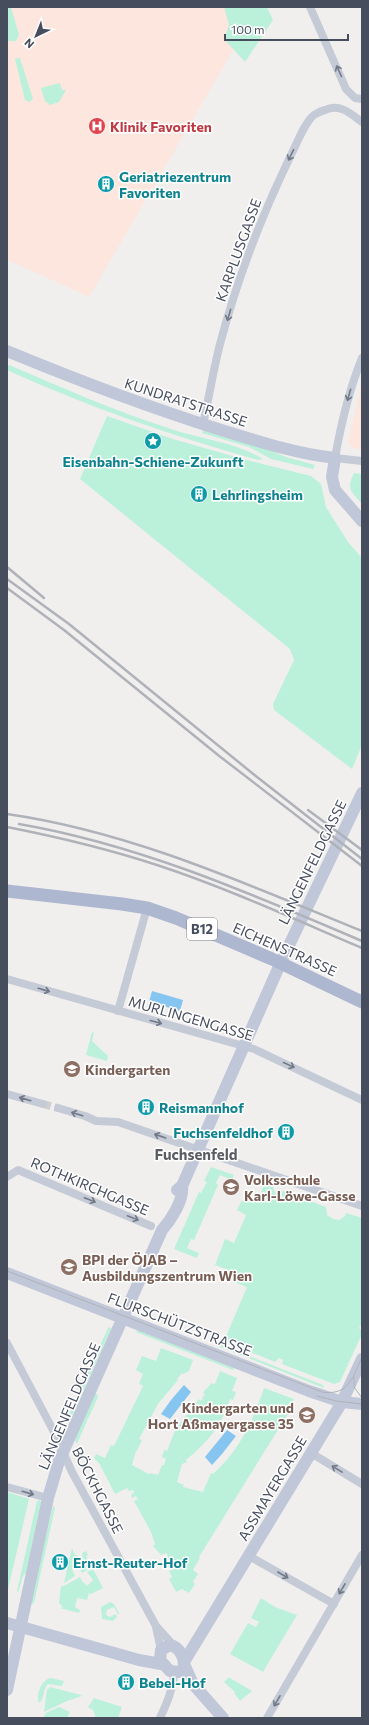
<svg xmlns="http://www.w3.org/2000/svg" width="369" height="1725" font-family="Commissioner,sans-serif">
	<style>
		.medical { fill: #fce6de }
		.green { fill: #bbf1da }
		.water { fill: #86c5ef }
		.lines { fill: none; stroke-linecap: round; stroke-linejoin: round }
		.street-tunnel { stroke: #cfcfd1; stroke-width: 8; stroke-dasharray: 8 4; stroke-linecap: butt }
		.street { stroke: #c4cad6; stroke-width: 8 }
		.secondary { stroke: #c0c7d8; stroke-width: 12 }
		.primary { stroke: #adb7cf; stroke-width: 13 }
		.tram { stroke: #b0b2b9; stroke-width: 1 }
		.rail { stroke: #b0b2b9; stroke-width: 2.5 }
		.oneway { stroke: #727987 }
		.labels { text-anchor: middle; dominant-baseline: central; stroke-width: 3; stroke-linejoin: round; paint-order: stroke }
		.shield { fill: #fff; stroke: #7e828e; stroke-width: 1 }
		.shield-label { font-size: 13px; font-weight: bold; fill: #464d5d }
		.health-label { font-size: 14px; font-weight: bold; fill: #be3a42; stroke: #fff; text-anchor: start }
		.culture-label { font-size: 14px; font-weight: bold; fill: #0d838f; stroke: #fff; text-anchor: start }
		.street-label { font-size: 14px; fill: #464d5d; stroke: #fff }
		.education-label { font-size: 14px; font-weight: bold; fill: #785e54; stroke: #fff; text-anchor: start }
		.neighbourhood-label { font-size: 15px; font-weight: bold; fill: #5b5d64; stroke: #fff }
	</style>
	<rect width="100%" height="100%" fill="#f1efee"/>
	<!-- medical -->
	<g class="medical">
		<polygon points="7,7 249,7 242,35 89,297 8,260 7,262"/>
		<polygon points="362,382 362,450 352,448 348,442"/>
	</g>
	<!-- green -->
	<g class="green">
		<polygon points="7,7 11,7 19,35 16,41 7,41"/>
		<polygon points="224,7 267,7 273,20 245,62 224,39 229,25"/>
		<polygon points="18,58 20,58 33,99 29,102 25,100 15,59"/>
		<polygon points="60,83 62,90 66,90 59,102 50,105 45,101 41,88"/>
		<path d="M9 365C63 388 115 411 171 429 201 439 235 442 263 459L258 460C172 436 88 407 7 370V367Z"/>
		<polygon points="107,416 173,439 243,459 311,476 321,484 326,507 348,542 362,558 362,745 352,769 274,710 273,704 294,660 290,649 80,479"/>
		<polygon points="203,430 259,446 286,457 315,465 313,469 271,459 249,447 202,433"/>
		<path d="M354 473 362 474V504C351 491 346 489 354 473Z"/>
		<polygon points="92,1032 94,1033 92,1041 108,1056 107,1061 86,1055"/>
		<polygon points="211,1167 234,1175 232,1180 220,1175 216,1183 218,1185 194,1240 191,1239 187,1248 199,1253 197,1258 174,1249 199,1192 201,1193 207,1182 204,1181"/>
		<polygon points="264,1185 273,1187 275,1193 279,1192 280,1190 326,1207 327,1215 333,1219 339,1220 345,1216 346,1213 362,1218 362,1324 359,1328 362,1331 362,1334 340,1382 334,1384 282,1364 283,1360 279,1358 275,1362 224,1341 247,1287 224,1278 228,1270 215,1265 225,1239 234,1243 246,1215 237,1210 242,1200 244,1201 246,1198 257,1202"/>
		<polygon points="110,1327 111,1329 69,1422 67,1419 108,1328"/>
		<polygon points="137,1330 234,1368 233,1370 136,1332"/>
		<polygon points="218,1344 323,1385 324,1388 218,1346"/>
		<path d="M161 1348 193 1360 189 1371 183 1374 182 1373 177 1379 178 1380 158 1404 139 1439 142 1440 137 1451H136L132 1465 149 1474 151 1473 158 1475 162 1465H164L166 1459 162 1457 164 1450 167 1451 176 1428 199 1399 201 1401 203 1398 202 1397 205 1395 203 1392 209 1386 211 1383 215 1384 220 1371 237 1378 232 1391 236 1392 233 1400 230 1399C223 1424 206 1444 186 1460L187 1462 182 1464 177 1482 184 1485 183 1487 203 1492 211 1473 213 1474C240 1449 252 1423 264 1388L294 1399 289 1412 199 1557 200 1558 193 1570 198 1574 193 1582 195 1584 189 1593 182 1589 176 1592 169 1579 172 1577 169 1571 175 1568 173 1565 167 1568 166 1565 171 1562 170 1559 164 1562 163 1559 168 1556 166 1553 161 1555 153 1546 155 1544 151 1532 134 1501 138 1499 136 1496 132 1498 131 1495 134 1492 133 1490 129 1491 127 1488 115 1494 99 1463 94 1458 96 1454 105 1458 111 1445 114 1446 143 1386 139 1384 143 1374 136 1370 142 1356 156 1361Z"/>
		<polygon points="95,1393 97,1394 98,1397 88,1419 86,1420 87,1421 77,1444 75,1440 83,1419 85,1419 84,1417"/>
		<polygon points="7,1492 29,1499 7,1594"/>
		<polygon points="40,1500 41,1502 26,1572 23,1576 18,1593 17,1591 37,1501"/>
		<polygon points="53,1506 55,1508 34,1603 32,1604 30,1603"/>
		<polygon points="72,1548 75,1555 77,1555 79,1563 84,1562 82,1553 86,1551 88,1555 86,1556 92,1567 82,1573 79,1567 74,1567 72,1569 75,1576 64,1583"/>
		<polygon points="93,1569 103,1588 91,1594 89,1593 87,1600 77,1598 75,1607 80,1610 79,1613 60,1608 63,1607 59,1603 61,1586 64,1586 80,1577 82,1581 87,1586 93,1580 87,1572"/>
		<polygon points="261,1598 275,1607 297,1615 263,1672 230,1654 248,1623 256,1627 259,1622 251,1618"/>
		<polygon points="110,1602 114,1604 119,1613 118,1615 114,1607 107,1610 106,1615 110,1617 115,1614 117,1617 113,1621 102,1619 101,1607"/>
		<polygon points="229,1677 230,1678 252,1691 240,1701 234,1693 235,1692 224,1682"/>
		<path d="M51 1678 64 1681 62 1686 48 1684C42 1690 45 1699 39 1703 36 1694 41 1680 51 1678Z"/>
		<polygon points="50,1687 81,1695 82,1696 67,1701 44,1712 47,1690"/>
		<polygon points="94,1698 122,1707 118,1718 96,1718 93,1710 88,1707"/>
		<polygon points="59,1707 70,1712 67,1718 43,1718 46,1713"/>
	</g>
	<!-- water -->
	<g class="water">
		<polygon points="152,991 183,1000 180,1011 149,1002"/>
		<polygon points="184,1385 191,1392 170,1419 161,1414 171,1400"/>
		<polygon points="227,1430 236,1436 222,1454 212,1465 205,1457"/>
	</g>
	<g class="lines">
		<!-- street-tunnel -->
		<polyline class="street-tunnel" points="43,1104 58,1108"/>
		<!-- street -->
		<g class="street">
			<polyline points="310,7 346,89 355,98 362,99"/>
			<path d="M362 358C349 390 341 424 335 458L362 461"/>
			<path d="M203 424C209 398 213 371 220 344 237 280 261 217 290 157 296 146 304 123 314 115 317 113 321 111 325 110 339 103 350 113 362 122"/>
			<polyline points="7,979 254,1049 362,1100"/>
			<polyline points="118,1011 147,908"/>
			<polyline points="7,1094 43,1104"/>
			<polyline points="58,1108 85,1116 96,1121 118,1122 362,1206"/>
			<polyline points="7,1177 18,1170 151,1226"/>
			<polyline points="7,1343 53,1430 72,1472 156,1626 174,1646"/>
			<polyline points="311,1453 362,1484"/>
			<polyline points="7,1487 48,1498"/>
			<polyline points="249,1556 334,1604"/>
			<polyline points="156,1627 161,1650"/>
			<path d="M160 1718C167 1703 173 1689 174 1673"/>
			<polyline points="267,1718 362,1555"/>
		</g>
		<!-- secondary -->
		<g class="secondary">
			<path d="M7 351C77 380 145 406 218 429 257 441 294 453 335 458L332 477 335 490 362 521"/>
			<polyline points="177,1190 182,1186 281,962 362,793"/>
			<polyline points="7,1273 309,1391 342,1402 362,1404"/>
			<polyline points="7,1623 139,1660 161,1664"/>
			<path d="M170 1645C180 1647 186 1660 183 1669L179 1672 170 1671 160 1660 161 1650Z"/>
			<polyline points="184,1662 342,1402 362,1359"/>
			<polyline points="184,1664 193,1684 223,1718"/>
			<path d="M7 1690 48 1498 59 1461 162 1230C171 1220 184 1200 182 1186"/>
		</g>
		<!-- primary -->
		<polyline class="primary" points="7,891 122,904 147,908 176,918 272,959 362,1002"/>
		<!-- tram -->
		<g class="tram">
			<path d="M7 1271 322 1392C349 1396 353 1377 362 1357"/>
			<polyline points="354,1377 354,1387 362,1398"/>
			<polyline points="317,1396 336,1401 362,1404"/>
		</g>
		<!-- rail -->
		<g class="rail">
			<polyline points="7,567 44,598"/>
			<polyline points="7,579 69,624 252,773 362,859"/>
			<polyline points="7,588 64,630 218,755 362,866"/>
			<polyline points="308,810 362,850"/>
			<path d="M7 814C132 832 246 884 362 931"/>
			<path d="M19 824C140 845 249 893 362 941"/>
			<path d="M7 827C58 837 108 849 157 865 227 888 294 919 362 948"/>
		</g>
	</g>
	<!-- one-way arrows -->
	<defs><path id="oneway-shaft" d="M-6 0H5M1.5-3L5.5 0L1.5 3" fill="none" stroke-width="1.6" stroke-linecap="round" stroke-linejoin="round"/></defs>
	<g class="oneway">
		<use href="#oneway-shaft" transform="translate(339 71) rotate(-114)"/>
		<use href="#oneway-shaft" transform="translate(291 155) rotate(116)"/>
		<use href="#oneway-shaft" transform="translate(229 315) rotate(106)"/>
		<use href="#oneway-shaft" transform="translate(349 395) rotate(106)"/>
		<use href="#oneway-shaft" transform="translate(44 990) rotate(16)"/>
		<use href="#oneway-shaft" transform="translate(156 1022) rotate(15)"/>
		<use href="#oneway-shaft" transform="translate(289 1065) rotate(25)"/>
		<use href="#oneway-shaft" transform="translate(25 1099) rotate(-164)"/>
		<use href="#oneway-shaft" transform="translate(77 1114) rotate(-163)"/>
		<use href="#oneway-shaft" transform="translate(160 1136) rotate(-161)"/>
		<use href="#oneway-shaft" transform="translate(90 1200) rotate(22)"/>
		<use href="#oneway-shaft" transform="translate(133 1218) rotate(22)"/>
		<use href="#oneway-shaft" transform="translate(337 1469) rotate(-149)"/>
		<use href="#oneway-shaft" transform="translate(28 1493) rotate(16)"/>
		<use href="#oneway-shaft" transform="translate(283 1575) rotate(30)"/>
		<use href="#oneway-shaft" transform="translate(342 1589) rotate(120)"/>
		<use href="#oneway-shaft" transform="translate(277 1701) rotate(120)"/>
	</g>
	<!-- icons -->
	<defs>
		<g id="hospital-disc" transform="scale(0.9)"><circle r="9.5" fill="#e0444e" stroke="#fff"/><path d="M-5-5h3v3.5h4V-5h3V5h-3V1.5h-4V5h-3Z" fill="#fff"/></g>
		<g id="building-disc" transform="scale(0.9)"><circle r="9.5" fill="#0f9aa8" stroke="#fff"/><path d="M-4-6H4V6H1V3H-1V6H-4ZM-2.5-4.3h1.7v1.8h-1.7ZM.8-4.3h1.7v1.8H.8ZM-2.5-1h1.7V.8h-1.7ZM.8-1h1.7V.8H.8Z" fill="#fff"/></g>
		<g id="sight-disc" transform="scale(0.9)"><circle r="9.5" fill="#0f9aa8" stroke="#fff"/><path d="M0-6L1.8-2.2L6-1.7L2.9 1.2L3.7 5.4L0 3.3L-3.7 5.4L-2.9 1.2L-6-1.7L-1.8-2.2Z" fill="#fff"/></g>
		<g id="school-disc" transform="scale(0.9)"><circle r="9.5" fill="#8d6e63" stroke="#fff"/><path d="M0-5L7-2L0 1L-7-2ZM-4 1L0 2.5L4 1V4Q0 6-4 4Z" fill="#fff"/></g>
		<g id="university-disc" transform="scale(0.9)"><circle r="9.5" fill="#8d6e63" stroke="#fff"/><path d="M0-5L7-2L0 1L-7-2ZM-4 1L0 2.5L4 1V4Q0 6-4 4Z" fill="#fff"/></g>
	</defs>
	<g fill-rule="evenodd">
		<use href="#hospital-disc" x="97" y="126"/>
		<use href="#building-disc" x="106" y="184"/>
		<use href="#sight-disc" x="153" y="441"/>
		<use href="#building-disc" x="199" y="494"/>
		<use href="#school-disc" x="72" y="1069"/>
		<use href="#building-disc" x="146" y="1107"/>
		<use href="#building-disc" x="286" y="1132"/>
		<use href="#school-disc" x="231" y="1187"/>
		<use href="#university-disc" x="69" y="1267"/>
		<use href="#school-disc" x="307" y="1415"/>
		<use href="#building-disc" x="60" y="1562"/>
		<use href="#building-disc" x="126" y="1682"/>
	</g>
	<g class="labels">
		<!-- shield labels -->
		<rect class="shield" x="187" y="918" width="30" height="22" rx="3"/>
		<g class="shield-label">
			<text x="202" y="929">B12</text>
		</g>
		<!-- health labels -->
		<g class="health-label">
			<text x="110" y="126">Klinik Favoriten</text>
		</g>
		<!-- culture labels -->
		<g class="culture-label">
			<text x="119" y="176">Geriatriezentrum<tspan x="119" dy="16">Favoriten</tspan></text>
			<text x="153" y="461" text-anchor="middle">Eisenbahn-Schiene-Zukunft</text>
			<text x="212" y="494">Lehrlingsheim</text>
			<text x="159" y="1107">Reismannhof</text>
			<text x="273" y="1132" text-anchor="end">Fuchsenfeldhof</text>
			<text x="73" y="1562">Ernst-Reuter-Hof</text>
			<text x="139" y="1682">Bebel-Hof</text>
		</g>
		<!-- street labels -->
		<g class="street-label">
			<text transform="translate(238 250) rotate(-70)">KARPLUSGASSE</text>
			<text transform="translate(186 402) rotate(18)">KUNDRATSTRASSE</text>
			<text transform="translate(312 862) rotate(-64)">LÄNGENFELDGASSE</text>
			<text transform="translate(285 949) rotate(24)">EICHENSTRASSE</text>
			<text transform="translate(191 1018) rotate(16)">MURLINGENGASSE</text>
			<text transform="translate(90 1186) rotate(23)">ROTHKIRCHGASSE</text>
			<text transform="translate(180 1324) rotate(21)">FLURSCHÜTZSTRASSE</text>
			<text transform="translate(69 1406) rotate(-67)">LÄNGENFELDGASSE</text>
			<text transform="translate(272 1488) rotate(-59)">ASSMAYERGASSE</text>
			<text transform="translate(98 1490) rotate(63)">BÖCKHGASSE</text>
		</g>
		<!-- education labels -->
		<g class="education-label">
			<text x="85" y="1069">Kindergarten</text>
			<text x="244" y="1179">Volksschule<tspan x="244" dy="16">Karl-Löwe-Gasse</tspan></text>
			<text x="82" y="1259">BPI der ÖJAB –<tspan x="82" dy="16">Ausbildungszentrum Wien</tspan></text>
			<text x="294" y="1407" text-anchor="end">Kindergarten und<tspan x="294" dy="16">Hort Aßmayergasse 35</tspan></text>
		</g>
		<!-- neighbourhood labels -->
		<g class="neighbourhood-label">
			<text x="196" y="1154">Fuchsenfeld</text>
		</g>
	</g>
	<!-- border -->
	<rect width="369" height="1725" fill="none" stroke="#464d5d" stroke-width="16"/>
	<!-- north arrow -->
	<g transform="translate(36 36) rotate(223)" stroke="#ffffff" stroke-width="3" paint-order="stroke">
	<path d="M0-3L7 15L0 10L-7 15Z" fill="#464d5d"/>
	<text y="-6" font-size="11" font-weight="bold" text-anchor="middle" fill="#464d5d">N</text>
	</g>
	<!-- scale -->
	<path d="M225 34v6h123v-6" fill="none" stroke="#464d5d" stroke-width="2"/>
	<text x="231" y="34" font-size="12" fill="#464d5d" stroke="#ffffff" stroke-width="3" paint-order="stroke">100 m</text>
</svg>
